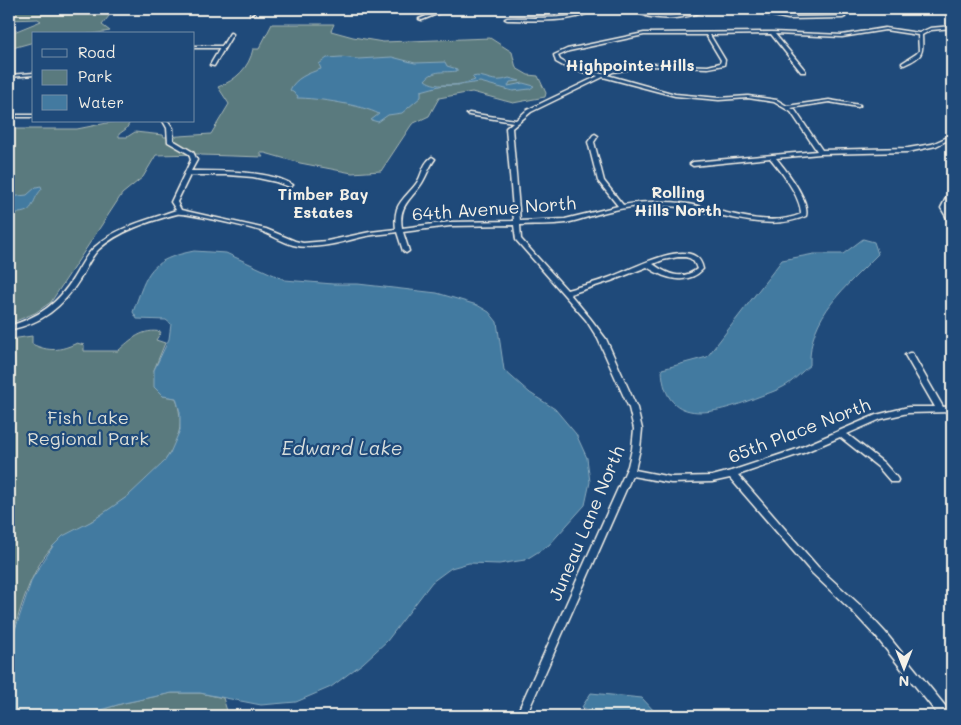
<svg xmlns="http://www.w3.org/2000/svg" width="961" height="725" font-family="Mali,sans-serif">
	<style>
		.green { fill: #5a7a7e; stroke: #a7b6b3 }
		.water { fill: #437aa0; stroke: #8aaabd }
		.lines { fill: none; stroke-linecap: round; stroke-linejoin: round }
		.minor-casing { stroke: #f4f1e8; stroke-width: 3 }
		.minor { fill: #1f4a7a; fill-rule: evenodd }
		.labels { text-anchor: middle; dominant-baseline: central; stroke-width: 4.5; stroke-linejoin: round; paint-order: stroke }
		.far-neighbourhood-label { font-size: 16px; font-weight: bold; fill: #f4f1e8; stroke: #1f4a7a }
		.street-label { font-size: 18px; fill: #f4f1e8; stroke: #1f4a7a }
		.park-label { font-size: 18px; fill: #dddfd8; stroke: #1f4a7a }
		.water-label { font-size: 19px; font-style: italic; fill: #d9dfdd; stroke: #1f4a7a }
	</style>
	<rect width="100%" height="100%" fill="#1f4a7a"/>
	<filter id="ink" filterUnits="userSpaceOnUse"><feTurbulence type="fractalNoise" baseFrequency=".02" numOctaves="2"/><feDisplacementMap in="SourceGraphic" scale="10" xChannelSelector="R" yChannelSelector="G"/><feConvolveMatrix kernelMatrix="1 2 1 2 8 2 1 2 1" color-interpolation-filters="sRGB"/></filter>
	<g filter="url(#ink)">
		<!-- green -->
		<g class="green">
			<polygon points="9,9 106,10 109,16 102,25 110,31 92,34 34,34 34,42 9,49 9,34 41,21 38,19 9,20"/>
			<path d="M272 24H334L331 31 353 37 383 42 490 38 512 52 516 68 528 75 538 76 546 93 545 97 513 103 472 92 439 98 429 116 412 124 381 171 352 173 300 163 265 153H260L263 157 201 155 199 154 156 155 143 177 122 194 51 302 35 313 11 323V339L32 336V344C49 352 60 351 77 343L84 345V351H118C131 339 143 328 161 332L156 340 165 343 154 370 163 396 176 398C179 409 182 421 179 432 169 473 118 504 84 526 74 532 60 538 52 547 28 574 19 614 9 648V129H77L117 121H128L129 124 126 129 119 134V137H127L135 132 163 135 164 137 211 134 229 104 218 87C236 80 249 68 253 49H259Z"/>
			<polygon points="172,693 200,693 223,698 228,714 223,716 80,716 124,703"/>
		</g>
		<!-- water -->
		<g class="water">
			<polygon points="868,9 942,9 947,13 945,14 905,14"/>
			<path d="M341 57 358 59 392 57 415 63 445 62 447 66 457 69V71C444 73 434 69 425 80 436 89 462 85 475 80L472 77C485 73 492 85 509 78L520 81 510 82 508 86 523 83 534 86 530 89 513 91 480 82 460 85H443L421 91V97L402 113 388 115 378 122 371 120 379 114C362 105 317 98 297 98L298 96 290 90C295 78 309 73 321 69L319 64 327 58Z"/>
			<path d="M41 186 42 189C29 202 38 215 9 213V197L27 195 36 187Z"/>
			<path d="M863 239 874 242 878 254C847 286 808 316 810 365 801 372 793 382 783 387 776 391 766 394 758 397 721 412 664 431 662 369L707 357 782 260 814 254H843Z"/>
			<path d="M194 251 226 253 285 280 333 284H358L437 293 477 305 489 312 497 322 504 370 530 393 555 409 576 434 587 458 590 482 585 505 549 545 525 560 499 564 469 563 451 568 432 582 387 641 363 663 331 687 296 702 261 705 200 693H172L124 703 80 716H16L9 710V648L32 579 53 546 63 536 92 521 128 496 164 462 170 453 180 430V412L176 398 163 396 154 387V370L169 339 171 324 166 320 137 319 133 312C148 271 149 260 194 251Z"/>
			<polygon points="591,693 642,698 655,712 656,716 600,716 582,707"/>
		</g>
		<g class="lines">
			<!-- minor casing -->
			<g class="minor-casing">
				<g id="minor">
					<polygon points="150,9 155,9 147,13 144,12"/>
					<polygon points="252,9 256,9 252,14 250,14"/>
					<polygon points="444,9 449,9 422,20 419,19"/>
					<path d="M590 9H594C576 24 530 20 507 20L505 19 507 18C529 17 572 21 590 9Z"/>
					<path d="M631 9H635L650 14 669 16 689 13 703 9H708C687 20 651 23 631 9Z"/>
					<polygon points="740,9 747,9 788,17 843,16 845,17 843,18 788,19"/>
					<path d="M952 26V28L931 30 922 35C923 55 923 56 904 65L902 64V63L916 54 919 51 918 35 885 30 842 37 775 34 805 70V72H801L771 34 710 35 725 60 724 65 708 68 649 66 613 72 607 75 675 94 719 98 748 96 777 100 787 106 829 100 860 105V106L858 107 829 102 791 108 795 110 822 150 908 148 932 144 952 135V138L936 146 908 152 820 154 776 158C786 170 810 200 806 216 763 235 712 208 667 206 648 205 629 206 610 211 595 214 581 220 566 223 551 225 535 224 520 225L521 239 567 290C580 286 594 283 608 278 628 271 676 244 695 256 700 259 702 264 703 269 687 286 665 279 647 267L611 281 570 294 590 318 606 339 637 408 642 429 640 449 635 470 671 477 712 476 731 471 797 449 876 415 908 407H935L905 355 909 353H912L943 407 952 406V412L908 413 881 419 847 434 884 463 897 478 898 480 897 482H891L878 467 840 437 803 453 738 475 818 567 861 606 885 632 950 712 951 716H939L877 638 853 612 812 573 730 478 712 482 671 483 632 476 526 716H516L628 466 632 449 634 429 629 408 598 339 586 320 516 240 514 225 450 226 403 232 409 251 406 253 403 251 397 232C387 234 377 234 367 236 344 241 316 251 293 245 282 242 272 235 261 231 251 228 183 212 177 214 150 221 118 231 98 250 90 258 86 269 80 279 62 308 42 323 9 330V326C39 317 58 304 74 277 81 266 86 254 96 246 118 226 149 220 176 210L171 202 191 160 189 154 168 142 167 128 163 121H168L173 128V140L193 152 197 160 191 171C219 171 269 170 293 185L290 187 276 182 253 177 228 175H190L177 202 181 210 266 229 295 241 303 243 327 241 370 232 396 229C395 222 395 216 397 209 401 198 412 191 418 181 423 172 423 163 432 157L435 159C429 167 427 175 422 183 411 200 398 205 402 228L450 222 514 221 506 128 513 122 469 115 467 114 469 113 516 120 527 110 598 76 565 67 556 62 554 55 567 49 644 33 772 32 842 35 885 28 919 33 930 28ZM644 35H706L721 60 720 63 708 66 649 64 612 70 602 74 569 65 560 60 558 56 569 51ZM603 77 675 96 719 100 748 98 774 102 791 112 817 151 693 162 690 164 693 166 770 158C781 171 801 197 801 214 767 229 723 210 688 204 667 201 645 201 623 205L604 181 594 142 598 136 595 134 593 135 588 142 598 181 618 206 565 219 520 221 512 128 531 112ZM678 257C689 257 693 257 697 269 682 281 667 274 653 264L663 260Z"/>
					<polygon points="230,33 233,34 214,66 210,65 220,48 194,48 194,46 222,46"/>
					<polygon points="34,73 34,75 9,77 9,75"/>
					<rect x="17" y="115" width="17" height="2"/>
					<polygon points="952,194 952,199 947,208 952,217 952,224 950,223 941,208 946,198"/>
				</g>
			</g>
			<!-- minor -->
			<use href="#minor" class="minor"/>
		</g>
	</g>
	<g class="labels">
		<!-- far-neighbourhood labels -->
		<g class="far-neighbourhood-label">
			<text x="630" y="64">Highpointe Hills</text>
			<text x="678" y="191">Rolling<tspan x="678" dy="18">Hills North</tspan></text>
			<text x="323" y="193">Timber Bay<tspan x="323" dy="18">Estates</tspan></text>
		</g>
		<!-- street labels -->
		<g class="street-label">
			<text transform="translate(494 208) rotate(-4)">64th Avenue North</text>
			<text transform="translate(799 430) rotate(-21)">65th Place North</text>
			<text transform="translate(586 523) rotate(-67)">Juneau Lane North</text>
		</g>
		<!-- park labels -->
		<g class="park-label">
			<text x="88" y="417">Fish Lake<tspan x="88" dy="21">Regional Park</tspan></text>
		</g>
		<!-- water labels -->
		<g class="water-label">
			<text x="342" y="447">Edward Lake</text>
		</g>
	</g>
	<!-- margin -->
	<rect width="961" height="725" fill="none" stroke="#1f4a7a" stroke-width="30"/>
	<rect x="15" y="15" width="931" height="695" fill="none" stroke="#f4f1e8" stroke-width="2" filter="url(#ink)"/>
	<!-- legend -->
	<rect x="32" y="32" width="162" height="90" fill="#1f4a7a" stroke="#748da6"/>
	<rect x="42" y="49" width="25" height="8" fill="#1f4a7a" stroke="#748da6"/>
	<text x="78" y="58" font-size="15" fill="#f4f1e8">Road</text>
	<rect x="42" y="70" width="25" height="15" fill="#5a7a7e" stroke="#748da6"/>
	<text x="78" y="82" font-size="15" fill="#f4f1e8">Park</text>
	<rect x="42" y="95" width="25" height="15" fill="#437aa0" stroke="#748da6"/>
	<text x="78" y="108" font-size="15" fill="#f4f1e8">Water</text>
	<!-- north arrow -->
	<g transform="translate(904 668) rotate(180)" stroke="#1f4a7a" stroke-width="4" paint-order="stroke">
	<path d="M0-4L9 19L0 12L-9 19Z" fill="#f4f1e8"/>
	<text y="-8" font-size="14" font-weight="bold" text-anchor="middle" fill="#f4f1e8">N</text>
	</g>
</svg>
